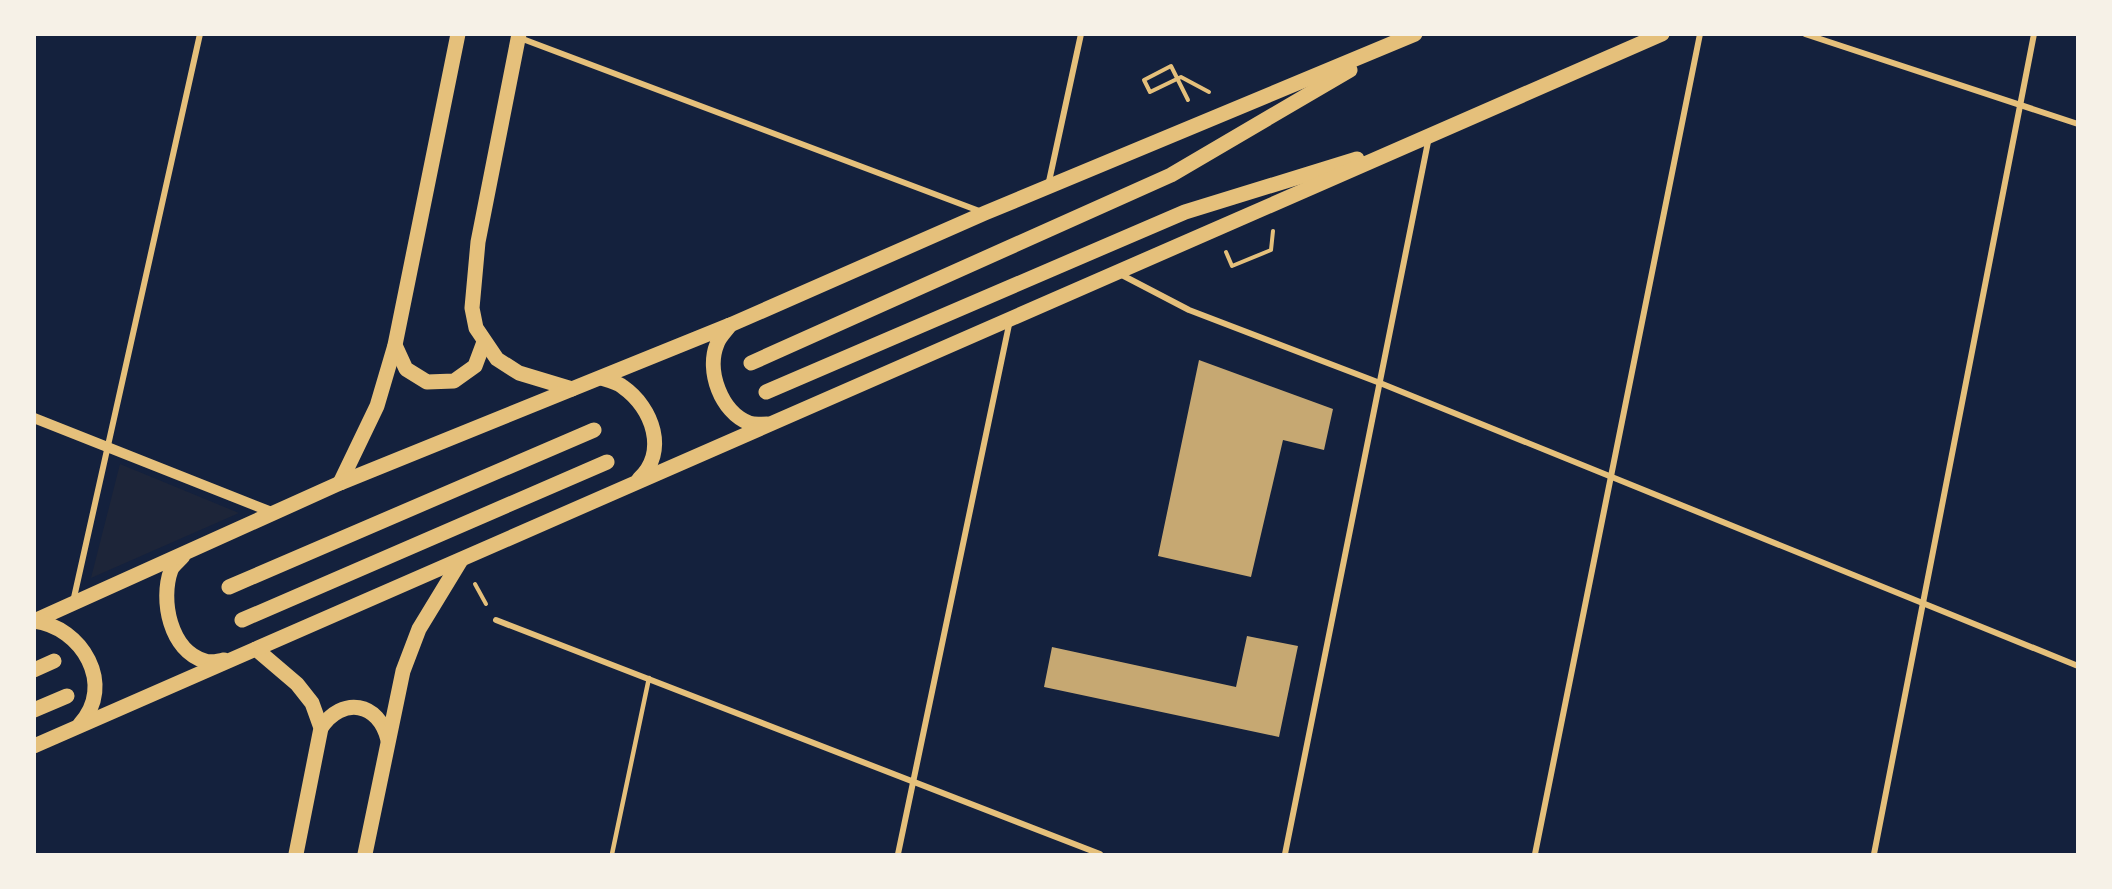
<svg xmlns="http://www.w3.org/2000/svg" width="2112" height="889" font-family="'Public Sans',sans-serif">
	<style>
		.green { fill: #1d2539 }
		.building { fill: #c6a872 }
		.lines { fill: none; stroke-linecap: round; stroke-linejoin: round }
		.path { stroke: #e5c07b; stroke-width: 4 }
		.service { stroke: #e5c07b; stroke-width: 4.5 }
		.minor { stroke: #e5c07b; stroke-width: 6 }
		.tertiary { stroke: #e5c07b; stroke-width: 10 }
		.primary { stroke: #e5c07b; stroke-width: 15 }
	</style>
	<rect width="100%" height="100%" fill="#14213d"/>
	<!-- green -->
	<polygon class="green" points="120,464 239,513 91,578"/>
	<!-- building -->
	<g class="building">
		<polygon points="1199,360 1333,409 1324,450 1283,440 1251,577 1158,556"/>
		<polygon points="1247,636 1298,646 1279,737 1044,687 1052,647 1236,687"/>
	</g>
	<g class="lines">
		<!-- path -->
		<g class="path">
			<polyline points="1188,100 1171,66 1144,80 1150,92 1181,77 1209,92"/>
			<polyline points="1226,252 1232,266 1271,250 1273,231"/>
			<polyline points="475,584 486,604"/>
		</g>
		<!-- service -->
		<polyline class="service" points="612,854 649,678"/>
		<!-- minor -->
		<g class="minor">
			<polyline points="1805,34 2078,124"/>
			<polyline points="520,38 982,212"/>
			<polyline points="1048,186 1081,34"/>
			<polyline points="1118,273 1189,310 1380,383 2078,666"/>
			<polyline points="73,602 200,34"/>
			<polyline points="496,620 1100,854"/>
			<polyline points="898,854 1010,320"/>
			<polyline points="1285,854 1429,137"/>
			<polyline points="1535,854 1700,34"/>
			<polyline points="1874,854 2034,34"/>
		</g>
		<!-- tertiary -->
		<polyline class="tertiary" points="34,418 274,513"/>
		<!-- primary -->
		<g class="primary">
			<polyline points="519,34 478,242 472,308 476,328 497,359 519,373 572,389"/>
			<path d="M730 325C726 331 719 337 717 344 706 371 721 412 749 423 754 425 761 424 767 424"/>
			<polyline points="395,345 406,369 427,382 454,381 475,366 484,342"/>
			<polyline points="751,363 1171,175 1350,70"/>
			<path d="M601 378C608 380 617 382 623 387 653 408 668 452 639 479"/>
			<polyline points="766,392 1185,212 1357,159"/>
			<polyline points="340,483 377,406 395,345 458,34"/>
			<path d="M183 556C179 561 173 565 171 570 160 600 170 651 205 661 210 663 218 661 224 660"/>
			<polyline points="229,587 594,430"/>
			<polyline points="242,620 607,462"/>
			<polyline points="34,621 340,483 730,325 985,213 1415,34"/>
			<path d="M34 621C82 627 116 685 80 724"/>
			<polyline points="256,649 297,684 312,703 321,728 296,854"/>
			<polyline points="34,670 54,661"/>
			<polyline points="34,710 67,696"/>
			<path d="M321 728C342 696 379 702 388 740"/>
			<polyline points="34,746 1662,34"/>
			<polyline points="365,854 403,671 419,629 461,560"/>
		</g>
	</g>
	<!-- border -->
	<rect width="2112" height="889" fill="none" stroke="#f6f1e7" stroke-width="72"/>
</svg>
